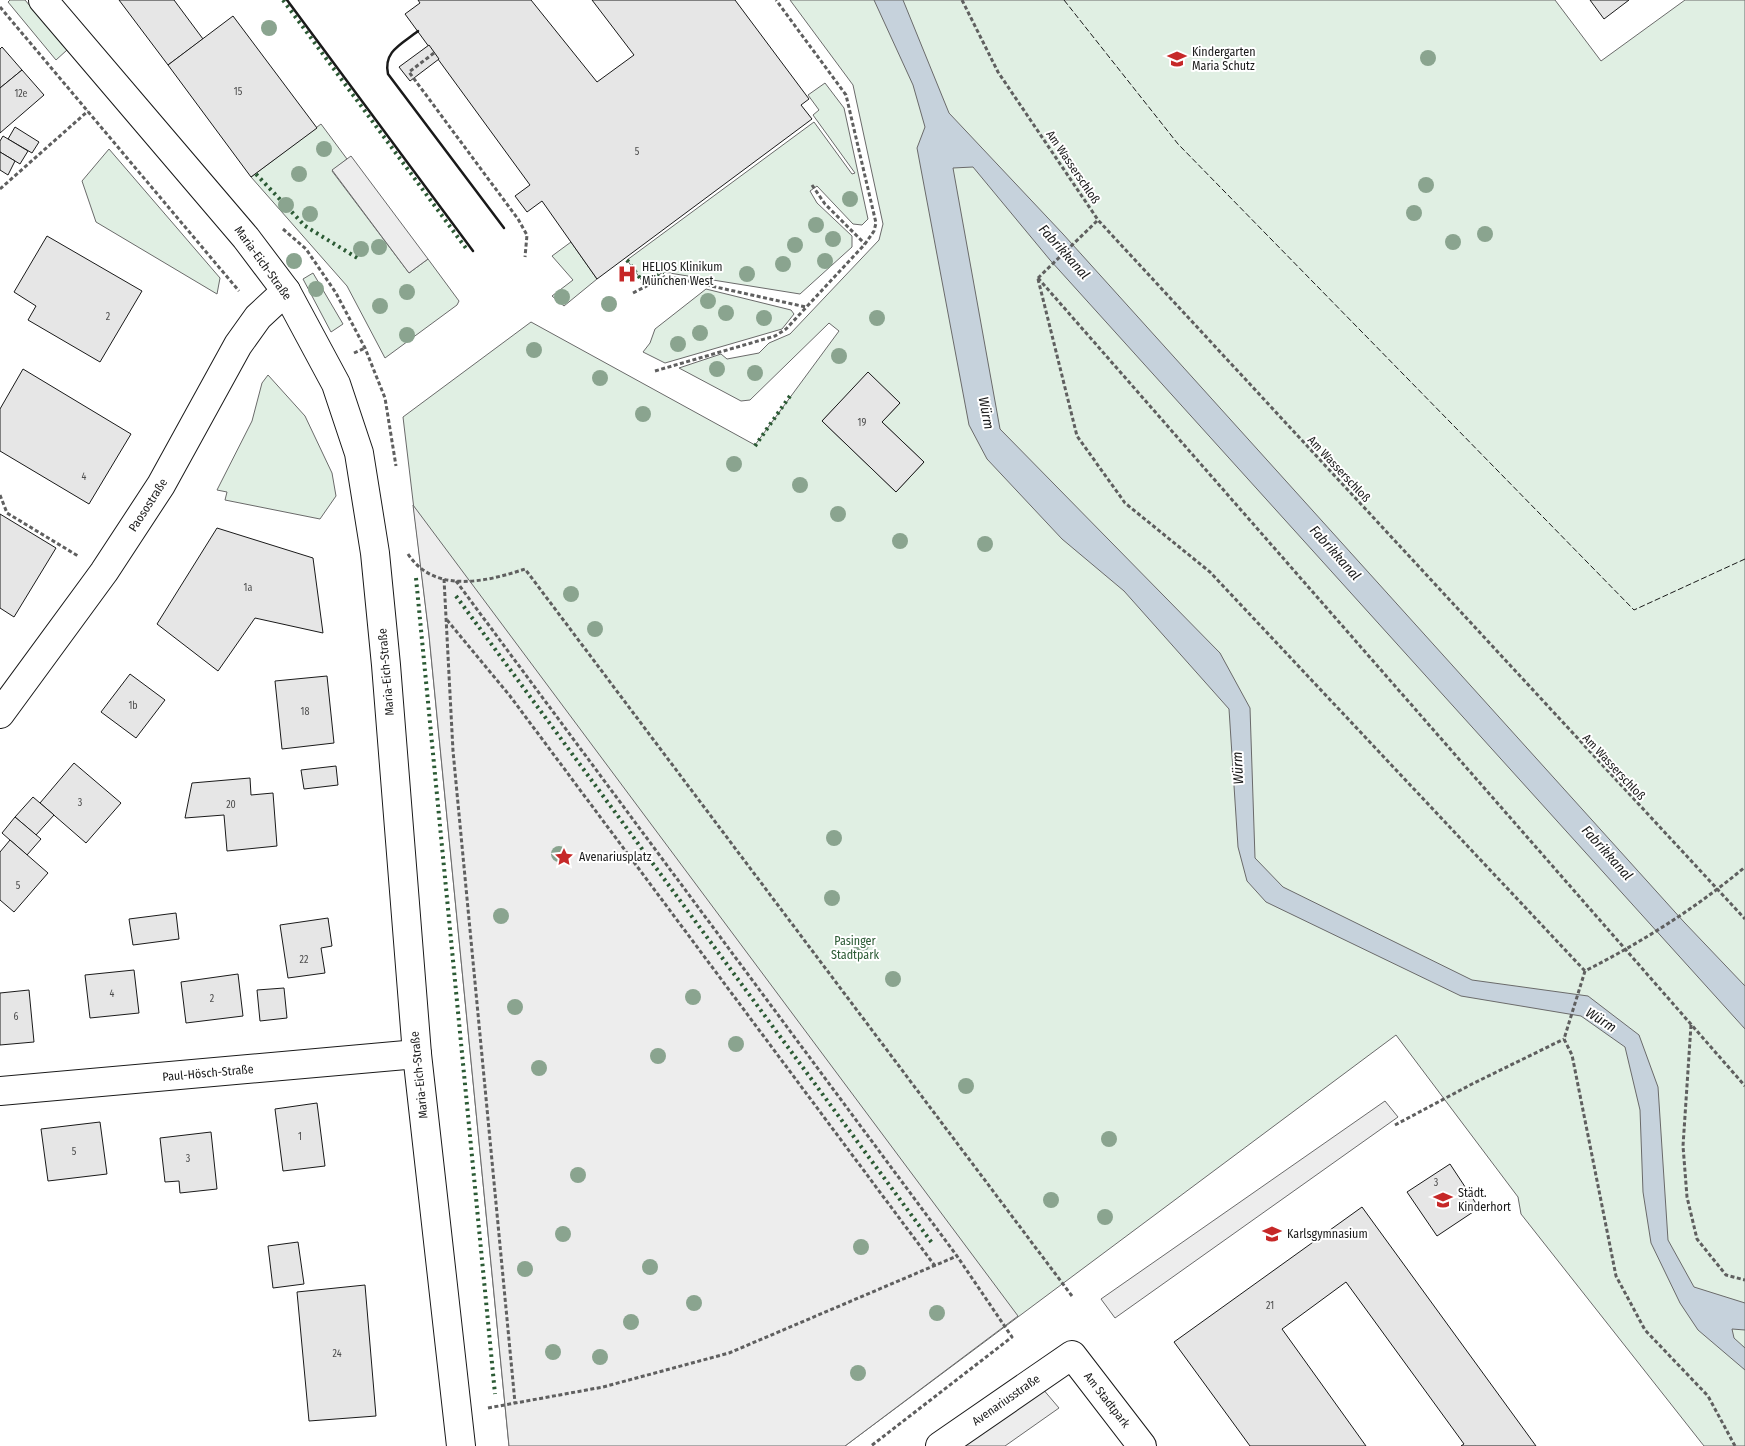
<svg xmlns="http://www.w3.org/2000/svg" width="1745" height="1446" font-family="'Fira Sans Condensed',sans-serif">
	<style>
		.green { fill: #e0efe3; stroke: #6a6a6a; fill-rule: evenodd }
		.parking { fill: #ededed; stroke: #6a6a6a }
		.water { fill: #c6d2dc; stroke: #6a6a6a }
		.building { fill: #e6e6e6; stroke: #1a1a1a }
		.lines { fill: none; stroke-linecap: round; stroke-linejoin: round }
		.street-casing { stroke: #1a1a1a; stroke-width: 30 }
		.secondary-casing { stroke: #1a1a1a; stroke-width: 30 }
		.path { stroke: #5f5f5f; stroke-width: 3; stroke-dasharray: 4 2.5; stroke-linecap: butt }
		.street { stroke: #fff; stroke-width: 28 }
		.secondary { stroke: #fff; stroke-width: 28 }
		.hedge { stroke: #2b5a34; stroke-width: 4; stroke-dasharray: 2.5 4; stroke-linecap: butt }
		.fence { stroke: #1a1a1a; stroke-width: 1; stroke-dasharray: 6 2.5; stroke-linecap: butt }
		.wall { stroke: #1a1a1a; stroke-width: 2.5 }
		.tree { fill: #8aa48f }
		.labels { text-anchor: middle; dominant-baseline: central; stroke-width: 4; stroke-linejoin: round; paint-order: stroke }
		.number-label { font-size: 10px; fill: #4d4d4d }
		.poi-label { font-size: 12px; fill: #1a1a1a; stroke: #fff; text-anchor: start }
		.street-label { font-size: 12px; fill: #1a1a1a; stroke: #fff }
		.park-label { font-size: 12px; fill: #2b5a34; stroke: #fff }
		.water-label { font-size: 14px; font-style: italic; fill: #1a1a1a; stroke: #fff }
	</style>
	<rect width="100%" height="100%" fill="#fff"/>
	<!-- green -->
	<g class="green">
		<polygon points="10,0 25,0 67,50 56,60 8,2"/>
		<path d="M790 0H1555L1601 61 1685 0H1745V1446H1704L1521 1214 1518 1197 1396 1035 845 1446H509L429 635 403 417 531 322 755 445 839 331 829 323 750 400 741 401 679 368 721 354 727 359 759 353 769 343 790 334 879 240 883 224 853 85ZM868 373 900 403 882 422 924 462 896 492 822 421Z"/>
		<polygon points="825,83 844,108 868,219 862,225 853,224 817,186 810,191 817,203 852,236 852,247 800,294 663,272 645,285 627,260 814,122 852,174 855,173 813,115 819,110 808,95"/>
		<polygon points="321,124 347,159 332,171 409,273 428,259 459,301 457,305 385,358 347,286 251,177"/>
		<polygon points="109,149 220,278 217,294 96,222 82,181"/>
		<polygon points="571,242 597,279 564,306 552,296 573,280 552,256"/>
		<polygon points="313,273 343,324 331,332 303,279"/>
		<polygon points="706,289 791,310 794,314 782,329 665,363 643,352 650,343 655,329"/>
		<polygon points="268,375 305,416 332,473 336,496 320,519 225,500 227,492 217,490 252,421 262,383"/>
	</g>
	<!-- parking -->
	<g class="parking">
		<polygon points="351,156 428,259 409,273 332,170"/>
		<polygon points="413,505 1018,1316 845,1446 509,1446 429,635"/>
		<polygon points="1385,1101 1398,1117 1115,1318 1101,1299"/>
		<polygon points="1042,1388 1059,1408 1005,1446 961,1446"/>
	</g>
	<!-- water -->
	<polygon class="water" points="874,0 903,0 949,113 1063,234 1684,922 1745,986 1745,1029 1050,260 973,167 953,168 1000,429 1220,653 1250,708 1255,858 1283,887 1472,980 1588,996 1639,1035 1658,1087 1668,1240 1694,1287 1745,1303 1745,1330 1732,1329 1734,1338 1745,1348 1745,1370 1698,1330 1680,1303 1651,1243 1643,1192 1640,1110 1625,1047 1581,1016 1461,996 1266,902 1247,881 1238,847 1229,709 1124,591 1062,539 987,459 969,425 917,148 925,127 913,85"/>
	<!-- building -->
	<g class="building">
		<polygon points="119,0 174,0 203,39 168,65"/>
		<polygon points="418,0 531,0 597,82 634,55 592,0 735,0 809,99 801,105 812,119 597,279 542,201 527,212 515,196 530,185 405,14 420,3"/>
		<polygon points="1590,0 1629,0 1604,19"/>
		<polygon points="233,16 317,128 251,177 168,65"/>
		<polygon points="429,45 439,59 410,81 399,67"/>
		<polygon points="2,47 22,70 0,88 0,49"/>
		<polygon points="22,70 44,95 0,133 0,88"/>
		<polygon points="15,127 39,142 32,153 8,139"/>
		<polygon points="3,136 28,151 20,164 0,152 0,141"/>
		<polygon points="0,152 15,161 8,175 0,170"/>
		<polygon points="47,236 142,291 100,362 28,320 36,306 14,292"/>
		<polygon points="23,369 131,434 89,504 0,451 0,409"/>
		<polygon points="868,372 900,403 882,422 924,462 896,492 822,421"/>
		<polygon points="0,514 56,548 14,617 0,608"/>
		<polygon points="217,528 313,558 323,633 255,618 218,671 157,624"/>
		<polygon points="130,674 165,700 136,738 101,712"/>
		<polygon points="327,676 334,743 282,749 275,681"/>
		<polygon points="74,763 121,803 86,843 40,803"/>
		<polygon points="336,766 338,785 304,789 301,770"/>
		<polygon points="250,778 251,795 273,793 277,846 227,851 224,815 185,818 192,783"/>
		<polygon points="33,797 54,815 36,835 15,817"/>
		<polygon points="15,817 41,839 27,855 2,833"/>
		<polygon points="10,840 48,873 14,912 0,900 0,852"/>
		<polygon points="176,913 179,939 133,945 129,919"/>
		<polygon points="328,918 332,946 321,948 325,973 288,978 280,925"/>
		<polygon points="134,970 139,1013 90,1018 85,975"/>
		<polygon points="238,974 243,1016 186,1023 181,982"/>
		<polygon points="284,988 287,1018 260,1021 257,990"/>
		<polygon points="29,990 34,1042 0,1045 0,993"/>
		<polygon points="317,1103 325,1166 283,1171 275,1109"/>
		<polygon points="100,1122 107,1174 48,1181 41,1129"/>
		<polygon points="211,1132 217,1189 180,1193 179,1181 165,1182 160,1138"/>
		<polygon points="1450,1164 1479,1208 1437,1236 1407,1192"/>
		<polygon points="1362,1207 1536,1446 1461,1446 1464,1444 1346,1282 1282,1329 1366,1446 1250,1446 1174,1342"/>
		<polygon points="298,1242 304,1284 273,1288 268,1246"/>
		<polygon points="365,1285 376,1416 309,1421 297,1292"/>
	</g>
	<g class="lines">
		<!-- street casing -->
		<g class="street-casing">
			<g id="street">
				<polyline points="0,714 104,572 161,485 238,345 258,317 286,291"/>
				<polyline points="0,1091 417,1054"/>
				<polyline points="940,1446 1072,1355 1142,1446"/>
			</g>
		</g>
		<!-- secondary casing -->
		<g class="secondary-casing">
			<polyline id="secondary" points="43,0 246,238 286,291 336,384 359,453 375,553 386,665 417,1054 461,1446"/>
		</g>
		<!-- path -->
		<g class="path">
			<polyline points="962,0 998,72 1098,220 1745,919"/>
			<polyline points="0,7 239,291"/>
			<polyline points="434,53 409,72 518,219 527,235 525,257"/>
			<polyline points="812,185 825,204 865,244"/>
			<polyline points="0,189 88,111"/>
			<polyline points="283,229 306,249 336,293 365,348 385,398 396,466"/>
			<polyline points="1038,278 1745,1086"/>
			<polyline points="1038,278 1098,220"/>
			<polyline points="1038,279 1077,436 1125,503 1210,572 1585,971"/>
			<polyline points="633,293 666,276 806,307"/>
			<polyline points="354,353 365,348"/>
			<polyline points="655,371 775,336 786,329 865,244 874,231 876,223 846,95 776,0"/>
			<polyline points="0,495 7,513 78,556"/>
			<path d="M408 554C434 594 486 582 525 569L1072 1296"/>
			<polyline points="444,579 453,751 515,1403"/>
			<polyline points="456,581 957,1256 1012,1337 871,1446"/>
			<polyline points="447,620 510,696 935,1266"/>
			<polyline points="1691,1025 1683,1146 1687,1197 1697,1239 1726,1275 1745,1280"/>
			<polyline points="1395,1125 1472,1084 1564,1039"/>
			<polyline points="488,1408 603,1387 729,1353 957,1256"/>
			<path d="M1735 1446 1708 1396 1645 1330 1616 1276 1572 1055 1564 1039 1585 971C1642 942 1696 908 1745 867"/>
		</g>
		<!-- street -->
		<use href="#street" class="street"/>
		<!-- secondary -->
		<use href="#secondary" class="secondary"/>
		<!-- hedge -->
		<g class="hedge">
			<polyline points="283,0 468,251"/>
			<polyline points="256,174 305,226 359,259"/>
			<polyline points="627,260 645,285 663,272"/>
			<polyline points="755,446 792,393"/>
			<polyline points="416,578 495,1394"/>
			<polyline points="456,596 932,1243"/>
		</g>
		<!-- fence -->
		<polyline class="fence" points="1064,0 1178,144 1634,610 1745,559"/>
		<!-- wall -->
		<g class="wall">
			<polyline points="287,0 473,251"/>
			<path d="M418 31C402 44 383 51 388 74L504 228"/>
		</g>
	</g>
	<!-- trees -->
	<g class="tree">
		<circle cx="269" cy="28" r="8"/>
		<circle cx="1428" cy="58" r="8"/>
		<circle cx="324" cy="149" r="8"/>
		<circle cx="299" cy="174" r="8"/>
		<circle cx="1426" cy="185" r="8"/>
		<circle cx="850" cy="199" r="8"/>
		<circle cx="286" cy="205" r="8"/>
		<circle cx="1414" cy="213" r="8"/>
		<circle cx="310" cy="214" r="8"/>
		<circle cx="816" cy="225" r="8"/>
		<circle cx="1485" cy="234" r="8"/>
		<circle cx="833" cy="239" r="8"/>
		<circle cx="1453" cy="242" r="8"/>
		<circle cx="795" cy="245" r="8"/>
		<circle cx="379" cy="247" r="8"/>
		<circle cx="361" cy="249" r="8"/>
		<circle cx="294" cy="261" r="8"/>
		<circle cx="825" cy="261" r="8"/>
		<circle cx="783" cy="264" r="8"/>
		<circle cx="747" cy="274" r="8"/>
		<circle cx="316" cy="289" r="8"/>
		<circle cx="407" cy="292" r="8"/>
		<circle cx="562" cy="297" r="8"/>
		<circle cx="708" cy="301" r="8"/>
		<circle cx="609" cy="304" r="8"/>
		<circle cx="380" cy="306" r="8"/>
		<circle cx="726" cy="313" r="8"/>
		<circle cx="764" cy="318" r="8"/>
		<circle cx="877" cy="318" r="8"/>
		<circle cx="700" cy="333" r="8"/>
		<circle cx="407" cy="335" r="8"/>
		<circle cx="678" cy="344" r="8"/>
		<circle cx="534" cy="350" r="8"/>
		<circle cx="839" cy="356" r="8"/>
		<circle cx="717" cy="369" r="8"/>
		<circle cx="755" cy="373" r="8"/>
		<circle cx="600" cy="378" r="8"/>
		<circle cx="643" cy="414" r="8"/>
		<circle cx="734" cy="464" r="8"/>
		<circle cx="800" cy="485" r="8"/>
		<circle cx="838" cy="514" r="8"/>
		<circle cx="900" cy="541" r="8"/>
		<circle cx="985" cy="544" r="8"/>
		<circle cx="571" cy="594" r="8"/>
		<circle cx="595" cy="629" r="8"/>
		<circle cx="834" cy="838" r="8"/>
		<circle cx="559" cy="854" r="8"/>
		<circle cx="832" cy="898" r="8"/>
		<circle cx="501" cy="916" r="8"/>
		<circle cx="861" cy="945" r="8"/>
		<circle cx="893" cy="979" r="8"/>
		<circle cx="693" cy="997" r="8"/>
		<circle cx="515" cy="1007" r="8"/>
		<circle cx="736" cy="1044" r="8"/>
		<circle cx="658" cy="1056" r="8"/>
		<circle cx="539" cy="1068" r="8"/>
		<circle cx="966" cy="1086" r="8"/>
		<circle cx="1109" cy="1139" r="8"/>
		<circle cx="578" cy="1175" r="8"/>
		<circle cx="1051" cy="1200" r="8"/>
		<circle cx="1105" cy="1217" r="8"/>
		<circle cx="563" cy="1234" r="8"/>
		<circle cx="861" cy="1247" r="8"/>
		<circle cx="650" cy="1267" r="8"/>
		<circle cx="525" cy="1269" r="8"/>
		<circle cx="694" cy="1303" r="8"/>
		<circle cx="937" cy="1313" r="8"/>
		<circle cx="631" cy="1322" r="8"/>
		<circle cx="553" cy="1352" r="8"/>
		<circle cx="600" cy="1357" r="8"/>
		<circle cx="858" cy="1373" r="8"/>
	</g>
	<!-- icons -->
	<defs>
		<g id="school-bare" transform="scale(1.5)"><path d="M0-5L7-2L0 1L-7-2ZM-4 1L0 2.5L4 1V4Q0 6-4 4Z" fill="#c62828" stroke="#fff" stroke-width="2.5" paint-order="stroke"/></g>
		<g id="hospital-bare" transform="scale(1.5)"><path d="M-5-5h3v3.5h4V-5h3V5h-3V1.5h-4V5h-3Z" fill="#c62828" stroke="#fff" stroke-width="2.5" paint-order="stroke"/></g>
		<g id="sight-bare" transform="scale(1.5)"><path d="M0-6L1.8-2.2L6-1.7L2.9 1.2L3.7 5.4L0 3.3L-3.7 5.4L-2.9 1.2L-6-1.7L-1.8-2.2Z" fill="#c62828" stroke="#fff" stroke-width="2.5" paint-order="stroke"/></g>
	</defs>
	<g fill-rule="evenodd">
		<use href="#school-bare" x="1177" y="59"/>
		<use href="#hospital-bare" x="627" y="274"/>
		<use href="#sight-bare" x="564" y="857"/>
		<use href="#school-bare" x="1443" y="1200"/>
		<use href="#school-bare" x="1272" y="1234"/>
	</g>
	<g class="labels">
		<!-- number labels -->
		<g class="number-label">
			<text x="238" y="92">15</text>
			<text x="21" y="94">12e</text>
			<text x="637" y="152">5</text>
			<text x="108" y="317">2</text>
			<text x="862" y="423">19</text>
			<text x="84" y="477">4</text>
			<text x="248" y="588">1a</text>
			<text x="133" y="706">1b</text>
			<text x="305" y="712">18</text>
			<text x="80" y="803">3</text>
			<text x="231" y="805">20</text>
			<text x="18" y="886">5</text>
			<text x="304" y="960">22</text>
			<text x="112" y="994">4</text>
			<text x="212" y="999">2</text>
			<text x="16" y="1017">6</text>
			<text x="300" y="1137">1</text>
			<text x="74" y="1152">5</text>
			<text x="188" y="1159">3</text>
			<text x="1436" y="1183">3</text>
			<text x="1270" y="1306">21</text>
			<text x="337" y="1354">24</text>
		</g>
		<!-- poi labels -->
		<g class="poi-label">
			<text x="1192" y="52">Kindergarten<tspan x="1192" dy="14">Maria Schutz</tspan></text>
			<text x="642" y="267">HELIOS Klinikum<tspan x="642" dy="14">München West</tspan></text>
			<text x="579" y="857">Avenariusplatz</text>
			<text x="1458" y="1193">Städt.<tspan x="1458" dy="14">Kinderhort</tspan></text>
			<text x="1287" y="1234">Karlsgymnasium</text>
		</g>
		<!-- street labels -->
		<g class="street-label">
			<text transform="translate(1073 167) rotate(56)">Am Wasserschloß</text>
			<text transform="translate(263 263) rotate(54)">Maria-Eich-Straße</text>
			<text transform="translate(1339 469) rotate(47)">Am Wasserschloß</text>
			<text transform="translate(148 505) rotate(-57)">Paosostraße</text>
			<text transform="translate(386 672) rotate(-95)">Maria-Eich-Straße</text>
			<text transform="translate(1614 767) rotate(47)">Am Wasserschloß</text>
			<text transform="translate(208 1073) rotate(-5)">Paul-Hösch-Straße</text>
			<text transform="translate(419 1075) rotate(-96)">Maria-Eich-Straße</text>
			<text transform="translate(1006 1400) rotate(-35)">Avenariusstraße</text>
			<text transform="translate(1107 1400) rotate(52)">Am Stadtpark</text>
		</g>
		<!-- park labels -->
		<g class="park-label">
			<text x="855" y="941">Pasinger<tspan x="855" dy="14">Stadtpark</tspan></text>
		</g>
		<!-- water labels -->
		<g class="water-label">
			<text transform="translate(1064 252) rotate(48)">Fabrikkanal</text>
			<text transform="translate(986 413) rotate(79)">Würm</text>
			<text transform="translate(1335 553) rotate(48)">Fabrikkanal</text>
			<text transform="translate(1238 768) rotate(-93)">Würm</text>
			<text transform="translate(1607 853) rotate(48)">Fabrikkanal</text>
			<text transform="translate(1601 1020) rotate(32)">Würm</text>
		</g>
	</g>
</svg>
